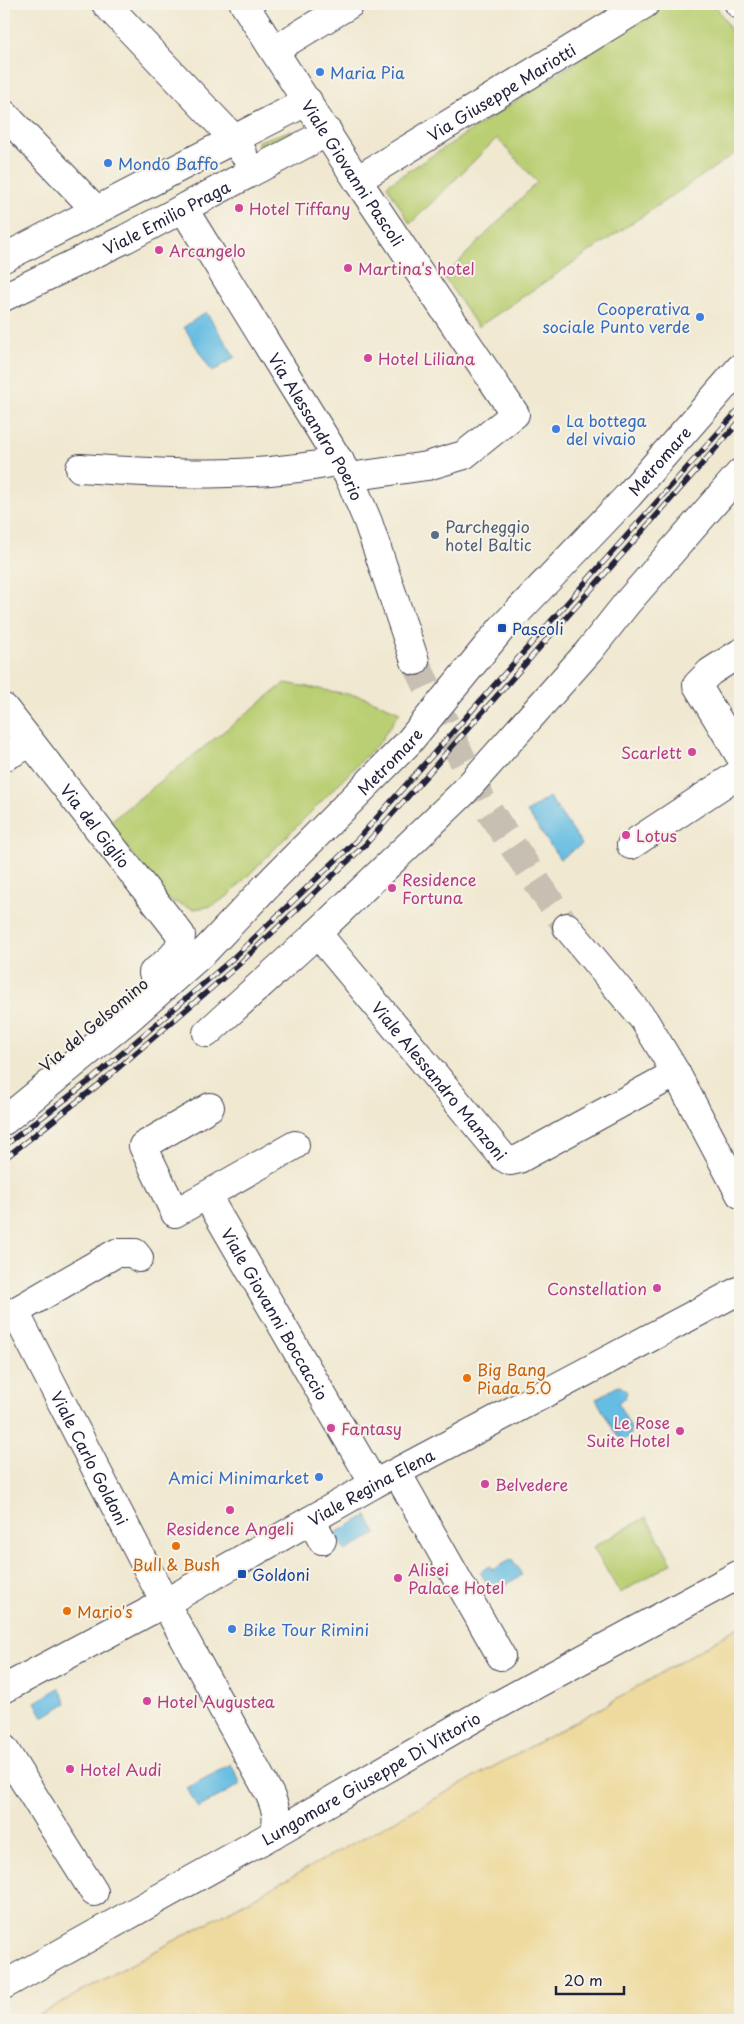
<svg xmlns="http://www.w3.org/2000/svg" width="744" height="2024" font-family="'Playpen Sans',sans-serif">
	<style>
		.green { fill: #bacf73; stroke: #6e7857 }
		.sand { fill: #eeda9e; stroke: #887e6c }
		.water { fill: #66bde3; stroke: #44708f }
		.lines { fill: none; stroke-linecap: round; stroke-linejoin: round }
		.minor-tunnel { stroke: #c7c0b2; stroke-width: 28; stroke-dasharray: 28 14; stroke-linecap: butt }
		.minor-casing { stroke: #414051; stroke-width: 30 }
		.minor { stroke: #fff; stroke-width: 28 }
		.rail-casing { stroke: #22223b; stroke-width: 5.5 }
		.rail { stroke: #f7f3e8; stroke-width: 4; stroke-dasharray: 11; stroke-linecap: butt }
		.shop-dot { fill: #3f7fe0; stroke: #f7f3e8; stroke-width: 2 }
		.hotel-dot { fill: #d1479c; stroke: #f7f3e8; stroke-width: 2 }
		.service-dot { fill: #5c6f8a; stroke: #f7f3e8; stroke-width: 2 }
		.transit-dot { fill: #1a4fb4; stroke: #f7f3e8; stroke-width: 2 }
		.food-dot { fill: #e8710a; stroke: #f7f3e8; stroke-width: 2 }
		.labels { text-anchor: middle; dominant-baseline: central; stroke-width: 4; stroke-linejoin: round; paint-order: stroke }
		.shop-label { font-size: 16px; fill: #366cbe; stroke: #f7f3e8; text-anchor: start }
		.street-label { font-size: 16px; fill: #22223b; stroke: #f7f3e8 }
		.hotel-label { font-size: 16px; fill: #b23c85; stroke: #f7f3e8; text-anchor: start }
		.service-label { font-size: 16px; fill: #4e5e75; stroke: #f7f3e8; text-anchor: start }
		.transit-label { font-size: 16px; fill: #164399; stroke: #f7f3e8; text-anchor: start }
		.food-label { font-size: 16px; fill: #c56008; stroke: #f7f3e8; text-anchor: start }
	</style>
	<rect width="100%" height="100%" fill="#f7f3e8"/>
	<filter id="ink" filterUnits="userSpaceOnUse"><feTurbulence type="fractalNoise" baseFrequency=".02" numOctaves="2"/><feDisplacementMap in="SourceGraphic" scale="10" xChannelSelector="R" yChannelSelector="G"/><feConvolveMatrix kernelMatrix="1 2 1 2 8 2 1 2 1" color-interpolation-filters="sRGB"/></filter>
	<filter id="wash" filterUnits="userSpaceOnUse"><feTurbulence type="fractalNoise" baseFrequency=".0096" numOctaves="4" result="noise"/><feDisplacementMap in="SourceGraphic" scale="20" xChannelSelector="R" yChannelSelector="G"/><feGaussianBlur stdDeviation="1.12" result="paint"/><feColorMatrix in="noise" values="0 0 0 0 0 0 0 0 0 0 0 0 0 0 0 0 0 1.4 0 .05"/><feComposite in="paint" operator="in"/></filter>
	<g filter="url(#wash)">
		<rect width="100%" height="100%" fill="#f0e8d0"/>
		<!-- green -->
		<g class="green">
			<polygon points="665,4 715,4 740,46 740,150 478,327 444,277 537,182 497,138 410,224 387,185"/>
			<polygon points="290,131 293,135 261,152 258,147 258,141"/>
			<polygon points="285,683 364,697 400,712 379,743 228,896 212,906 194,909 168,900 108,823"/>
			<polygon points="646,1517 672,1563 620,1593 593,1547"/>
		</g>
		<!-- sand -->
		<polygon class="sand" points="740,1626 740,2020 29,2020 614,1701"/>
		<!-- water -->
		<g class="water">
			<polygon points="206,312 235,357 212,372 184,327"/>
			<polygon points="549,797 582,844 560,859 527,812"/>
			<polygon points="618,1386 622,1387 627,1392 625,1398 618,1403 631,1428 629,1437 624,1439 617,1436 596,1399"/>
			<polygon points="367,1516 376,1534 345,1551 335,1533"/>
			<polygon points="512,1559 522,1575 503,1586 500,1581 490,1588 480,1572 490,1566 493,1570"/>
			<polygon points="59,1688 67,1703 43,1717 35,1702"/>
			<polygon points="231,1764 241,1784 198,1808 187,1788"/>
		</g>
	</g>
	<g filter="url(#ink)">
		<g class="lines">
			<!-- minor-tunnel -->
			<polyline class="minor-tunnel" points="415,661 482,800 567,927"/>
			<!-- minor casing -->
			<g class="minor-casing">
				<g id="minor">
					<polyline points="106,4 235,140 243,153"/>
					<path id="s1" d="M244 4 357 180 515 414 464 455 427 466 349 477"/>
					<polyline points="739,4 740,5"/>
					<polyline points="274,50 350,4"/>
					<polyline points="4,114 96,210"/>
					<path id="s2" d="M357 180 645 4"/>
					<path id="s3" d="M183 208 349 477 368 522 415 661"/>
					<polyline points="4,258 308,101"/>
					<path id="s4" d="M4 297 125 239 328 132"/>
					<path d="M80 468C165 474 255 479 340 461"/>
					<polyline points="740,653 710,672 697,685 740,756"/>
					<path id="s5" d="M4 708 181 935C181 954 167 961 153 973"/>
					<polyline points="4,757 31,743"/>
					<polyline points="631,845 740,773"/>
					<polyline points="567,927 644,1020 676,1073 740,1194"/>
					<path id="s6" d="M317 933 503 1157 510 1161 519 1159 676 1073"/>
					<polyline points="207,1033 312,938 462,794 589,651 627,603 740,473"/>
					<polyline points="210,1107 143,1146 175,1213 295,1145"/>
					<path id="s7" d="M4 1121 126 1021 206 950 275 877 408 743 502 628 628 496 740 368"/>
					<path id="s8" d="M207 1196 374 1484"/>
					<path id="s9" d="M15 1312 165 1603 270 1795C276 1809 279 1819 274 1834"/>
					<polyline points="4,1318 116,1253 135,1253 139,1258"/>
					<polyline points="397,1473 501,1656"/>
					<polyline points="311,1520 322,1540"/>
					<path id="s10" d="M4 1689 165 1603 374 1484 740 1290"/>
					<polyline points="4,1749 94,1892"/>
					<path id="s11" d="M4 1985 263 1840 476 1717 740 1574"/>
				</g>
			</g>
			<!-- minor -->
			<use href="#minor" class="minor"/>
			<!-- rail casing -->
			<g class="rail-casing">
				<g id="rail">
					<polyline points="4,1146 92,1079 231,960 357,840 740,408"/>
					<polyline points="4,1159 97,1086 236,967 365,845 740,421"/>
				</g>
			</g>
			<!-- rail -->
			<use href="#rail" class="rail"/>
		</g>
	</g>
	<!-- markers -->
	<g class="shop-dot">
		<circle cx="320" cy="72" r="5"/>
		<circle cx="108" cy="163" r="5"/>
		<circle cx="700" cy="317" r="5"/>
		<circle cx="556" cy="429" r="5"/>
		<circle cx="319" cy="1477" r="5"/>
		<circle cx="232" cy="1629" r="5"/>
	</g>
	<g class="hotel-dot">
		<circle cx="239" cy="208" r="5"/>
		<circle cx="159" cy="250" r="5"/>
		<circle cx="348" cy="268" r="5"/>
		<circle cx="368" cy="358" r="5"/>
		<circle cx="692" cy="752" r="5"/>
		<circle cx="626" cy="835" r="5"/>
		<circle cx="392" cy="888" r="5"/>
		<circle cx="657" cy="1288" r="5"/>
		<circle cx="331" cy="1428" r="5"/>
		<circle cx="680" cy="1431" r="5"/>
		<circle cx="485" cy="1484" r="5"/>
		<circle cx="230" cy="1510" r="5"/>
		<circle cx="398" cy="1578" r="5"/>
		<circle cx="147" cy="1701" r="5"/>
		<circle cx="70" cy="1769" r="5"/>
	</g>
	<circle class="service-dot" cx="435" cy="535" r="5"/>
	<g class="transit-dot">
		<rect x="497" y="623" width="10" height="10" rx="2.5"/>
		<rect x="237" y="1569" width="10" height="10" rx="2.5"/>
	</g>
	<g class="food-dot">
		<circle cx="467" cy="1378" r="5"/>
		<circle cx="176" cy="1546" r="5"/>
		<circle cx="67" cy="1611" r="5"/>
	</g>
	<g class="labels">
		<!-- shop labels -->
		<g class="shop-label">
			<text x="330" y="72">Maria Pia</text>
			<text x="118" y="163">Mondo Baffo</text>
			<text x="690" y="308" text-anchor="end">Cooperativa<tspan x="690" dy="18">sociale Punto verde</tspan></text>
			<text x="566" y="420">La bottega<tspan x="566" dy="18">del vivaio</tspan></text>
			<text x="309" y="1477" text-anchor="end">Amici Minimarket</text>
			<text x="242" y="1629">Bike Tour Rimini</text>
		</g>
		<!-- street labels -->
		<g class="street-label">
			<text stroke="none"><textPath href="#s2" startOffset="169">Via Giuseppe Mariotti</textPath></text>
			<text stroke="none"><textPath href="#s1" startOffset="201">Viale Giovanni Pascoli</textPath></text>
			<text stroke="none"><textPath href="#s4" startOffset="181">Viale Emilio Praga</textPath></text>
			<text stroke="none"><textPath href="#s3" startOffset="256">Via Alessandro Poerio</textPath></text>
			<text stroke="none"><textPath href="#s7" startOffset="932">Metromare</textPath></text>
			<text stroke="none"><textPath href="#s7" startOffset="528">Metromare</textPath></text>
			<text stroke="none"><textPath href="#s5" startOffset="149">Via del Giglio</textPath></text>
			<text transform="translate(93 1024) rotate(-40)">Via del Gelsomino</text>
			<text stroke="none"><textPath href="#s6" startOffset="192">Viale Alessandro Manzoni</textPath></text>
			<text stroke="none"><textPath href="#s8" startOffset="136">Viale Giovanni Boccaccio</textPath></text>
			<text stroke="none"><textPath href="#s9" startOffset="164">Viale Carlo Goldoni</textPath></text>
			<text stroke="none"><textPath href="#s10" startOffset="419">Viale Regina Elena</textPath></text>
			<text stroke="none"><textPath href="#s11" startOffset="421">Lungomare Giuseppe Di Vittorio</textPath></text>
		</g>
		<!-- hotel labels -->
		<g class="hotel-label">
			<text x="249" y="208">Hotel Tiffany</text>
			<text x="169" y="250">Arcangelo</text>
			<text x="358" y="268">Martina's hotel</text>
			<text x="378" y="358">Hotel Liliana</text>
			<text x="682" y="752" text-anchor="end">Scarlett</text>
			<text x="636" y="835">Lotus</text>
			<text x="402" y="879">Residence<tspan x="402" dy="18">Fortuna</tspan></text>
			<text x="647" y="1288" text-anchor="end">Constellation</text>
			<text x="670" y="1422" text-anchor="end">Le Rose<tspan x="670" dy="18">Suite Hotel</tspan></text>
			<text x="341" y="1428">Fantasy</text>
			<text x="495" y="1484">Belvedere</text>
			<text x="230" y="1528" text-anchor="middle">Residence Angeli</text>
			<text x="408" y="1569">Alisei<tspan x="408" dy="18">Palace Hotel</tspan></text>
			<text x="157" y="1701">Hotel Augustea</text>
			<text x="80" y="1769">Hotel Audi</text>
		</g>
		<!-- service labels -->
		<g class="service-label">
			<text x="445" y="526">Parcheggio<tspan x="445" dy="18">hotel Baltic</tspan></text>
		</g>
		<!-- transit labels -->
		<g class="transit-label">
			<text x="512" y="628">Pascoli</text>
			<text x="252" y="1574">Goldoni</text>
		</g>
		<!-- food labels -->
		<g class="food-label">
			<text x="477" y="1369">Big Bang<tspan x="477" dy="18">Piada 5.0</tspan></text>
			<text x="176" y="1564" text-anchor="middle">Bull &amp; Bush</text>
			<text x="77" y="1611">Mario's</text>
		</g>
	</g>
	<!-- margin -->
	<rect width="744" height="2024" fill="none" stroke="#f7f3e8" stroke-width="20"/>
	<!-- scale -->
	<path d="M556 1986v8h68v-8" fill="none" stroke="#22223b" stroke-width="2.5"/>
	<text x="564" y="1986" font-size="15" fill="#22223b" stroke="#f7f3e8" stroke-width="4" paint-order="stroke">20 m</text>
</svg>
